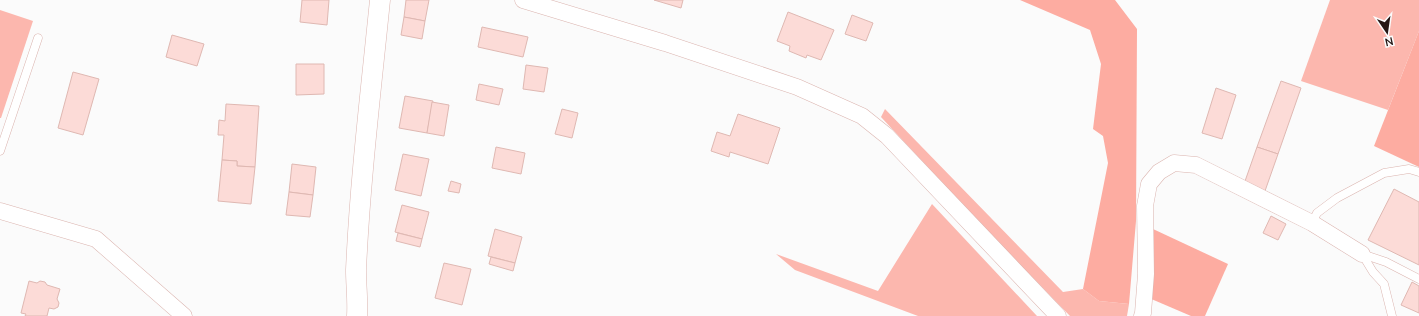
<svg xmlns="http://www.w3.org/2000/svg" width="1419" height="316" font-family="'Nunito Sans',sans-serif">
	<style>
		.green { fill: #fcb7ae }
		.forest { fill: #fdaca1 }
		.building { fill: #fcdbd7; stroke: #dfb8b2 }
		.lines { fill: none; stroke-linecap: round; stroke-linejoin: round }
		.service-casing { stroke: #dbb4af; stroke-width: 9 }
		.minor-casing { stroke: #dbb4af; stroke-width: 17 }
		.tertiary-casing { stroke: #dbb4af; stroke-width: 21 }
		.service { stroke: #fff; stroke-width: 8 }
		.minor { stroke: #fff; stroke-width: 16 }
		.tertiary { stroke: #fff; stroke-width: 20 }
	</style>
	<rect width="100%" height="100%" fill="#fbfbfb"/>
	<!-- green -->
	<g class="green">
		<polygon points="1330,0 1419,0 1419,31 1388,110 1301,81"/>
		<polygon points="0,10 33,21 1,118 0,118"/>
		<polygon points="885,109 1063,292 1083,289 1099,301 1129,304 1127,316 1070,316 986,230 881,117"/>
		<polygon points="932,204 1037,316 918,316 795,270 776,254 878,291"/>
	</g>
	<!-- forest -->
	<g class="forest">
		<polygon points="1020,0 1115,0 1137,29 1136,221 1129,304 1099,301 1083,289 1108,163 1103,136 1093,129 1101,64 1090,30"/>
		<polygon points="1419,31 1419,167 1374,146"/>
		<polygon points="1153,229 1228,264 1205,316 1191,316 1149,298"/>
	</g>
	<!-- building -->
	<g class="building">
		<polygon points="302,0 329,0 327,25 300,22"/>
		<polygon points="406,0 429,0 425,21 404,17"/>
		<polygon points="654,0 683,0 681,8"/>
		<polygon points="788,12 834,30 821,60 807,55 806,58 789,51 790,46 777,41"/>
		<polygon points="852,15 873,23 866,41 845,34"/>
		<polygon points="404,17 425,21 422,39 401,35"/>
		<polygon points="482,27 528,37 523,57 478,47"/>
		<polygon points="172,35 204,44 197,66 166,57"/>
		<polygon points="296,64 324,64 324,94 296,95"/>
		<polygon points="526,65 548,68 544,92 523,89"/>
		<polygon points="73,72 99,79 83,135 58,128"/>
		<polygon points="1281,81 1301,88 1278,154 1257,147"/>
		<polygon points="479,84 503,89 499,105 476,100"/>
		<polygon points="1216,88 1236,95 1222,139 1202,133"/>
		<polygon points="405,96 433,101 427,133 399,128"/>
		<polygon points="432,102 449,105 444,136 427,133"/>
		<polygon points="226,104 259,106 255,167 237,166 237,161 222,160 224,135 218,135 219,120 225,121"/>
		<polygon points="562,109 578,113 572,138 555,134"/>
		<polygon points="738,114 780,128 768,164 730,152 729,157 711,151 717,132 730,136"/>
		<polygon points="496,147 525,153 521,174 492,168"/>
		<polygon points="1257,147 1278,154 1265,191 1244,184"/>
		<polygon points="403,154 429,159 421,196 395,190"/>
		<polygon points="222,160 237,161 237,166 255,167 251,204 218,201"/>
		<polygon points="292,164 316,167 313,195 289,192"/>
		<polygon points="451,181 461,184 459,193 448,191"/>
		<polygon points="1394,189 1419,202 1419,265 1368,240"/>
		<polygon points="289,192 313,195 310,217 286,215"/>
		<polygon points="402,205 429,212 422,239 395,232"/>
		<polygon points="1271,216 1286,224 1278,240 1263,233"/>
		<polygon points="495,229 522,237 515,263 488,256"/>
		<polygon points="398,233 422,239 420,247 396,241"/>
		<polygon points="491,257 515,263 513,271 489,264"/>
		<polygon points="444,263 471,269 462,305 435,298"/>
		<polygon points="29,281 37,283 40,281 45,282 47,285 60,289 57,299 59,303 58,307 54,309 49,308 47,316 25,316 26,314 21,313"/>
		<polygon points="1412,282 1419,286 1419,313 1401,305"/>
	</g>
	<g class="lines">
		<!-- service casing -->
		<g class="service-casing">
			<g id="service">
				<polyline points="0,151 38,38"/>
				<polyline points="1312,223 1317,213 1337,198 1384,173 1409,169 1419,172"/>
				<polyline points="1362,254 1373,272 1384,284 1392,316"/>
				<polyline points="1362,254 1386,262 1419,279"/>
			</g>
		</g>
		<!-- minor casing -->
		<g class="minor-casing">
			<g id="minor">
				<polyline points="523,0 665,43 797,87 862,116 887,136 1058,316"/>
				<polyline points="0,211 96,239 184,316"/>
				<polyline points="1142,316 1143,313 1146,274 1145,206 1149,184 1159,172 1174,163 1196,165 1312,223 1362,254"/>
			</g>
		</g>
		<!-- tertiary casing -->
		<g class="tertiary-casing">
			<path id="tertiary" d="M357 316C358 301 356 285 356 270 360 180 371 90 380 0"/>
		</g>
		<!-- service -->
		<use href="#service" class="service"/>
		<!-- minor -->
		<use href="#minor" class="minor"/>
		<!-- tertiary -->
		<use href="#tertiary" class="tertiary"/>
	</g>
	<!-- north arrow -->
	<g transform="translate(1387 32) rotate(167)" stroke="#fbfbfb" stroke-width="3" paint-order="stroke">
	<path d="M0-3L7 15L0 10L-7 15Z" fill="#241614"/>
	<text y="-6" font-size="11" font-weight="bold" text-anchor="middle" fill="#241614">N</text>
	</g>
</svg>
